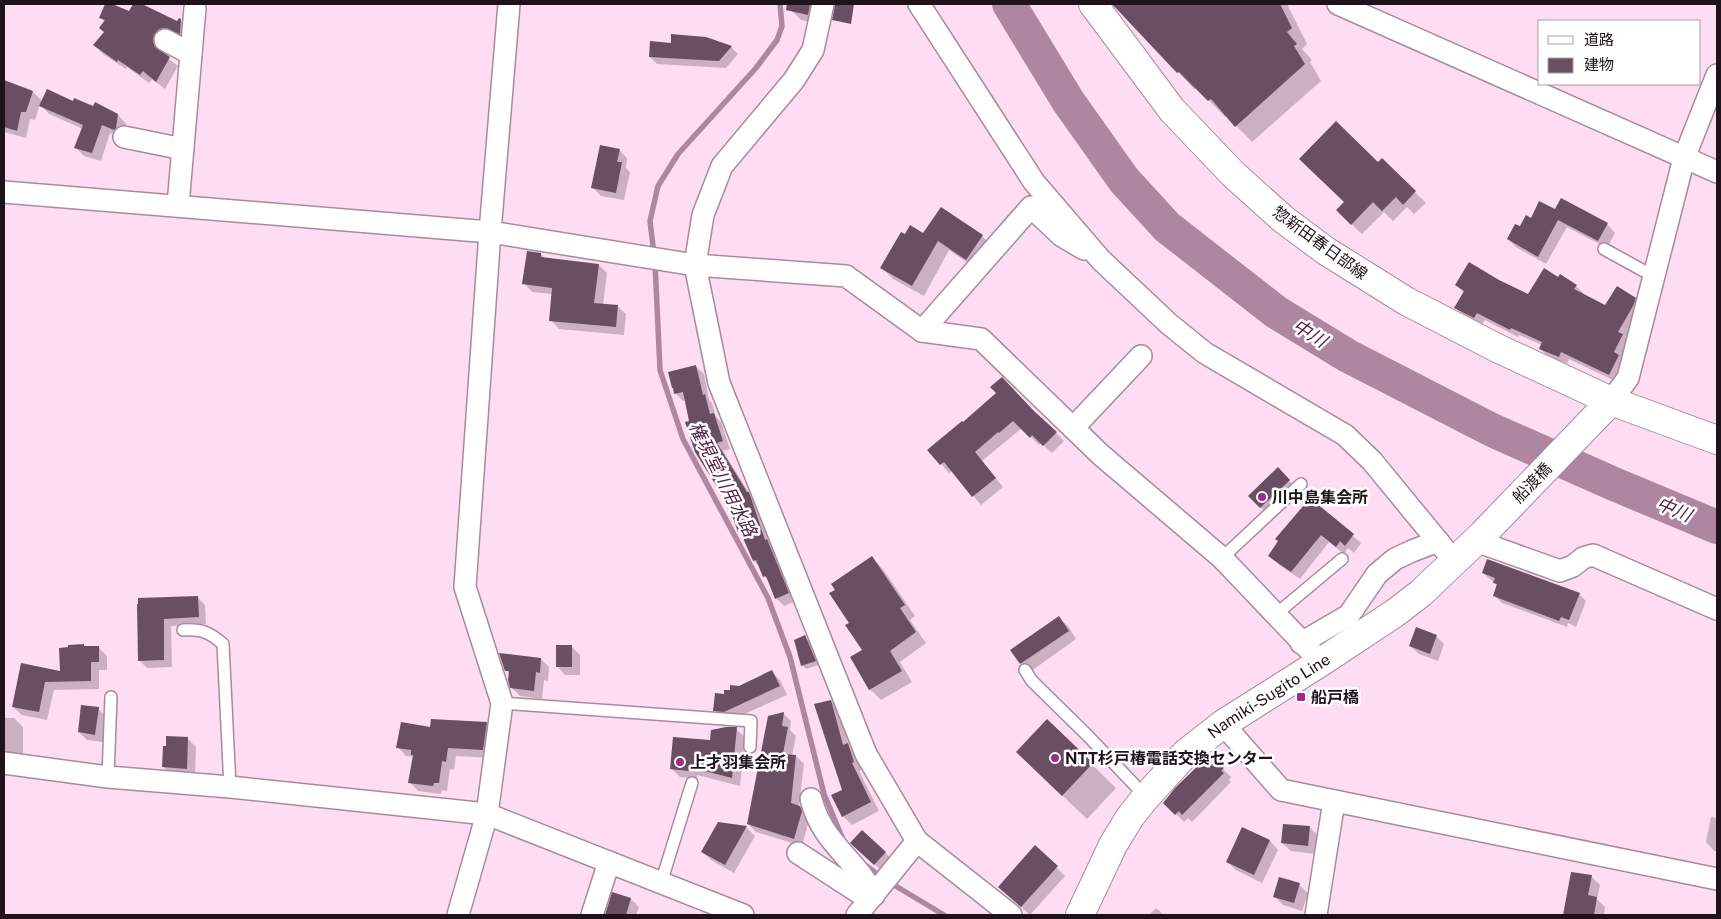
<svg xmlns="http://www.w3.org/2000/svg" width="1721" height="919" font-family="'Public Sans','Noto Sans JP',sans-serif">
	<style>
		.shadow { fill: #0003 }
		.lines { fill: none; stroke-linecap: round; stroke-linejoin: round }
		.stream { stroke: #ae86a1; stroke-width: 5.5 }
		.river { stroke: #ae86a1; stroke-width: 34 }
		.building { fill: #6a4f62 }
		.service-casing { stroke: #a88a9e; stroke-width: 14 }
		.minor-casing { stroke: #a88a9e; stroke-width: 24 }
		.secondary-casing { stroke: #a88a9e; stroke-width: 30 }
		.service { stroke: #fff; stroke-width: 11 }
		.minor { stroke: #fff; stroke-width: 21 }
		.secondary { stroke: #fff; stroke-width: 28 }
		.poi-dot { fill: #9f2b86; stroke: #fff; stroke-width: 2 }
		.labels { text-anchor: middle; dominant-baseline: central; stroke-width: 5; stroke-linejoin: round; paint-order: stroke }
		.street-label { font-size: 16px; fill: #1e131b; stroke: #fff }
		.poi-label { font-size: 16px; font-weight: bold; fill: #1e131b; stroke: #fff; text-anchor: start }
		.water-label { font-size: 18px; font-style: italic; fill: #542147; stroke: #fff }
	</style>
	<rect width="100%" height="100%" fill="#feddf3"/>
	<!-- shadow -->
	<g class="shadow">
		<polygon points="106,4 129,13 134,4 140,4 177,23 180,20 189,29 188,41 162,43 161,53 178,66 165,89 152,79 149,83 127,67 126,69 103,54 95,45 105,33 105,22 100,17"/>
		<polygon points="792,4 824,4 816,23 801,20 792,11"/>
		<polygon points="1121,4 1287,4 1307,44 1302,49 1312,60 1310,62 1321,81 1252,142 1226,115 1225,117 1196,87 1194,89 1178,72 1117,7"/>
		<polygon points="731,47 738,54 726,68 657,64 650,57"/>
		<polygon points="4,81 33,92 43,102 74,102 118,115 126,124 124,136 123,137 110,133 101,161 84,156 76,148 83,129 49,114 40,104 35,120 30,119 26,138 4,132"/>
		<polygon points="619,150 627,158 626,168 630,172 624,200 601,196 593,188"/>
		<polygon points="1382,160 1426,203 1414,214 1407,207 1393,221 1384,212 1362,234 1337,210"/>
		<polygon points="941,208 982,236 993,247 978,270 949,250 924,296 893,279 882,268 905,236 923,234"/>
		<polygon points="1556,210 1607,224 1615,233 1607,248 1567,227 1546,264 1516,247 1508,239 1531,219"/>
		<polygon points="541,254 545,259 599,265 607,273 603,305 617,306 626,314 624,335 559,329 551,320 553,294 532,292 524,283"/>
		<polygon points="1499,281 1529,295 1576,286 1584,294 1605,307 1635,299 1643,307 1641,315 1626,339 1630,343 1622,359 1626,364 1617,382 1569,359 1567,364 1548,356 1540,349 1542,345 1519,335 1518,337 1485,320 1482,325 1463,315 1455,307 1464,293 1457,285"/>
		<polygon points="696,367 704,374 709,400 712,403 716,417 721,422 730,449 723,451 751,496 756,501 771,545 775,548 796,601 784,606 776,598 769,581 764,576 761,568 754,561 744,537 739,532 725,494 718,486 691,421 686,400 683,401 675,393"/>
		<polygon points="997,393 1056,433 1064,441 1052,453 1041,443 1039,445 1022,428 982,461 1003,487 981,505 952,471 949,473 929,450 963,424"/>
		<polygon points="1278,469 1297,489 1269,516 1250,496"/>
		<polygon points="1310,499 1361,543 1354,553 1348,548 1344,554 1329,542 1300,579 1278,564 1270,556"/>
		<polygon points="872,558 883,569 915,616 910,620 926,643 900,662 912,682 881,700 870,689 864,651 851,623"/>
		<polygon points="1483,573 1579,594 1586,601 1576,627 1568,623 1567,627 1502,603 1494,595 1498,586"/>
		<polygon points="197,597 205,605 206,624 171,626 172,667 147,668 139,660 138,605"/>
		<polygon points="1059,618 1068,626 1076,639 1030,672 1012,651"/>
		<polygon points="1436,636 1444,644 1438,661 1419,654 1410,646"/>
		<polygon points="805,637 809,641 819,665 806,669 802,665"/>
		<polygon points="98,647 107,656 107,670 99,670 99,689 54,690 47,720 22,715 13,707 22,664 61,672"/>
		<polygon points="572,647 580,655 580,675 565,675 557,666"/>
		<polygon points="541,659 549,667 548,681 544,680 542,699 520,696 512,688 510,674 506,670"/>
		<polygon points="772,672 780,680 787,695 733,719 723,719 715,710 725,695 731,691"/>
		<polygon points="831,701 839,710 849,746 856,753 862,770 859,771 879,811 852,825 843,816 843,790"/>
		<polygon points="98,709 107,717 103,742 87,740 79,732"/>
		<polygon points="783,713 791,721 790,730 796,736 792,756 796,756 804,764 799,806 808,815 809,820 802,846 756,832 748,824"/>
		<polygon points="4,718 14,718 23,727 23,755 10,755 4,751"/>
		<polygon points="1047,721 1116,788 1087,819 1042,776"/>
		<polygon points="486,723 495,731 491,758 456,756 454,770 450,769 447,791 442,790 441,794 418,791 410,782 414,757 406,756 398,747 431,728"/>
		<polygon points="736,729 745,737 740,786 697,775 697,779 680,777 672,769 711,742"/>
		<polygon points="188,739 196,747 195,777 171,775 163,766"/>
		<polygon points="1212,758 1231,777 1229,780 1231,782 1192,822 1188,818 1184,822 1165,803"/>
		<polygon points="1711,817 1717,818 1717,851 1714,851 1706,842"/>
		<polygon points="719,824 747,828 755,836 734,873 711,860 703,852"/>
		<polygon points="1309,827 1318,835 1316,854 1291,851 1282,843"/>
		<polygon points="1243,829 1270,841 1278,850 1262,883 1236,870 1227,862"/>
		<polygon points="1035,847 1065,876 1030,915 1008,895"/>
		<polygon points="860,851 885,852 893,861 883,872"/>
		<polygon points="1572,873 1591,876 1600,885 1597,899 1605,907 1604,915 1564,915"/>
		<polygon points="1299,885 1308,893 1302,911 1283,905 1274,896"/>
		<polygon points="613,894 631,899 639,907 636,915 605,915"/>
		<polygon points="1156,908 1164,915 1149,915"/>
	</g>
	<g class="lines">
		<!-- stream -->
		<g class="stream">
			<polyline points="654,254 650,221 658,186 678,154 756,68 777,40 782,26 780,4"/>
			<polyline points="655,263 660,370 683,439 768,598 790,657 824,794 844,842"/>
			<polyline points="865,865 881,877"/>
			<polyline points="889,882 944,915"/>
		</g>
		<!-- river -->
		<polyline class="river" points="1009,4 1068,101 1124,180 1167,227 1276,312 1348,356 1492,430 1614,484 1717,527"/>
	</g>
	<!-- building -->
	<g class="building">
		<polygon points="105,4 112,4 129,11 133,4 142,4 177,21 179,18 181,19 180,34 165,28 159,29 154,35 153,41 155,47 170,57 156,82 143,71 140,75 118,60 117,62 93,45 104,32 99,28 105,20 99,18"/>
		<polygon points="787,4 810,4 808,15 786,10"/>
		<polygon points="835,4 854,4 851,24 832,20"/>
		<polygon points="1112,4 1280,4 1292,28 1287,32 1297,44 1294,46 1305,64 1235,127 1211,99 1208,101 1179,72 1177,73"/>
		<polygon points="671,34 706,37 732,46 719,61 649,57 650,41 671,43"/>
		<polygon points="4,80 33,91 26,112 21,112 17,131 4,127"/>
		<polygon points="47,89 73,101 74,98 93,106 95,102 118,114 116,128 114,130 102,125 92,153 74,148 83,125 39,106"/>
		<polygon points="1336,121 1378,162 1382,158 1416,191 1403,205 1396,197 1382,211 1373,202 1351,225 1336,210 1344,202 1299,159"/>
		<polygon points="600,145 620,149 617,162 622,162 616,193 591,188"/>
		<polygon points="1561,198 1608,223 1598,241 1558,220 1538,257 1507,239 1515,224 1520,226 1526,215 1531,218 1539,201 1555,209"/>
		<polygon points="941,207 983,235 966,260 938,241 912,286 880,268 901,232 905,234 910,225 923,233"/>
		<polygon points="527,251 541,253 541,257 599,264 594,303 618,305 616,327 549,321 552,288 522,284"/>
		<polygon points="1469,262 1499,280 1528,294 1544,268 1558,277 1560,274 1577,285 1574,289 1605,305 1617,286 1636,298 1633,306 1618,332 1623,334 1614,352 1619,355 1609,375 1561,352 1559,357 1539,349 1542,342 1511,328 1510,330 1477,313 1474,318 1454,308 1464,291 1455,285"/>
		<polygon points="696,365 703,395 705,394 710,414 714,413 723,441 717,443 747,492 749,492 765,540 767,539 789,593 775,599 766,576 763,577 756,560 753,561 740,531 738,532 721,484 717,487 695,452 685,422 689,421 683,392 674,394 673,388 672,388 668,372"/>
		<polygon points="1002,377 1034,411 1057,432 1043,446 1032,435 1030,438 1013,421 999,433 998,432 975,452 996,478 972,497 944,462 940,465 927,450 962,421 963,422 996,393 990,387"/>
		<polygon points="1278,467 1290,480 1260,508 1248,496"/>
		<polygon points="1310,498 1354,534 1345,546 1340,541 1336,547 1321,535 1291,572 1268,556 1278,541 1275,539"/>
		<polygon points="872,556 905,605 900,608 916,632 890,651 902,671 869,690 850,657 862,650 845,625 849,623 829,593 835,590 831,584"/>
		<polygon points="1487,559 1580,593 1569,620 1561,617 1559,621 1493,596 1497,584 1493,583 1495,578 1482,573"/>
		<polygon points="198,596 199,617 164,619 164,660 138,661 137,604 138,604 138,598"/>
		<polygon points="1059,616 1069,631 1020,664 1010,650"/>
		<polygon points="1416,627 1437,635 1430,654 1409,646"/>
		<polygon points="805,635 816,661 801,666 794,640"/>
		<polygon points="84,644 84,646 99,646 99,662 91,662 91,681 45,682 39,712 12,707 21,663 60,671 59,648 68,647 68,645"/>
		<rect x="556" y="645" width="16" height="22"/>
		<polygon points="499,653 541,658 540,673 536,672 534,691 510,688 508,680 509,671 505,671"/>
		<polygon points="772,670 780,686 724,712 713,711 715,693 724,694 724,690 730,690 730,685 739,686"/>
		<polygon points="831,700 843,745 848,743 854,762 852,763 871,802 842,817 831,795 842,790 814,704"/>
		<polygon points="81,705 99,707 95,735 78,732"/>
		<polygon points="784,712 782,726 788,727 783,754 796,755 791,803 800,806 802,811 794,839 747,824 768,716"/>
		<polygon points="431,719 487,722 483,750 448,748 446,762 442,761 439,783 434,783 433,786 408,783 413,755 411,755 411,750 396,748 401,722 430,727"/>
		<polygon points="1047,719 1093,763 1062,796 1016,752"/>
		<polygon points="726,727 737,727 732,778 689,767 689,771 670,769 673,737 710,740 711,730"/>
		<polygon points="166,736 188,737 187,769 162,767 163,746 166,746"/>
		<polygon points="1208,756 1210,758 1212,756 1224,768 1221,771 1224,773 1182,815 1179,811 1175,815 1163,803 1175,788"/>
		<polygon points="718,822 747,826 725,865 701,852"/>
		<polygon points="1283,824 1310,826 1308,846 1281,843"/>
		<polygon points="1242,827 1270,840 1254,875 1226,862"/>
		<polygon points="862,830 886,852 874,865 850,843"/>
		<polygon points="1035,845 1058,866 1021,907 998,887"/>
		<polygon points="1571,872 1592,875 1588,895 1597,897 1594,915 1563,915"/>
		<polygon points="1279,877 1300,883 1294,903 1273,897"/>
		<polygon points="612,892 631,898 626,915 605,915"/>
	</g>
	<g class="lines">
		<!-- service casing -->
		<g class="service-casing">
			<g id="service">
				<polyline points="1604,249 1653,276"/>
				<polyline points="1222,558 1301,484"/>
				<polyline points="1275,615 1342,559"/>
				<path d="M183 630C202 629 209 632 223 644L230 787"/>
				<polyline points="1025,670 1032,681 1088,736 1146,797"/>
				<polyline points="502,703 751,721 750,747"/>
				<polyline points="108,777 111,697"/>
				<polyline points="661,883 692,783"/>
			</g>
		</g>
		<!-- minor casing -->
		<g class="minor-casing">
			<g id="minor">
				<polyline points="823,4 813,50 794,80 722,166 703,215 695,265 719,383 866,754 917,841 1011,915"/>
				<polyline points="919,4 1034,182 1101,260 1169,324 1205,353 1345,435 1372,461 1455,562"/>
				<polyline points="1338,4 1717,172"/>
				<polyline points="165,40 191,54"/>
				<polyline points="124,137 183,149"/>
				<polyline points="4,192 490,232 695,265 846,276 922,331 981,339 1101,455 1222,558 1321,662"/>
				<polyline points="178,205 195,8"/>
				<polyline points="922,331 1031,207 1062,236 1084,249"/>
				<polyline points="1611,401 1628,378 1684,158 1717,75"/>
				<polyline points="1073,428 1141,356"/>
				<polyline points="1476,541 1560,571 1573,566 1583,558 1593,555 1717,609"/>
				<polyline points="1301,643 1349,615 1377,574 1395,559 1412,551 1438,541"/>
				<polyline points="1223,724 1281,790 1717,879"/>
				<polyline points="4,763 108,777 230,787 487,814 743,915"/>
				<path d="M811 799C822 843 855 858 874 895"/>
				<polyline points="798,853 858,892 874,895"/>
				<polyline points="458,915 487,814 502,703 465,587 490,232 509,4"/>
				<polyline points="592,915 609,862"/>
				<polyline points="857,915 917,841"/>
				<polyline points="1316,915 1334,801"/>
			</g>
		</g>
		<!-- secondary casing -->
		<g class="secondary-casing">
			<g id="secondary">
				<polyline points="1093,4 1172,110 1233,174 1283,219 1326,251 1406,301 1497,348 1611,401 1717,440"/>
				<path id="s1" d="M1080 915 1113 845 1130 817 1146 797 1186 753 1223 724 1321 662 1395 613 1421 593 1482 535 1611 401"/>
			</g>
		</g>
		<!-- service -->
		<use href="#service" class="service"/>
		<!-- minor -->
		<use href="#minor" class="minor"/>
		<!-- secondary -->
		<use href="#secondary" class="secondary"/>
	</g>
	<!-- markers -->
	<g class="poi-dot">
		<circle cx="1262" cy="497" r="5"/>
		<rect x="1296" y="692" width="10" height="10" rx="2.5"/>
		<circle cx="1055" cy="758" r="5"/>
		<circle cx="680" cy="762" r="5"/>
	</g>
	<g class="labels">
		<!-- street labels -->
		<g class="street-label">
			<text transform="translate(1320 243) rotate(36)">惣新田春日部線</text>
			<text transform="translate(1532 483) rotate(-46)">船渡橋</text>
			<text stroke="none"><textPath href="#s1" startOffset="296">Namiki-Sugito Line</textPath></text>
		</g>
		<!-- poi labels -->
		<g class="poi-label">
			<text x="1272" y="497">川中島集会所</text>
			<text x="1311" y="697">船戸橋</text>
			<text x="1065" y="758">NTT杉戸椿電話交換センター</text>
			<text x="690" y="762">上才羽集会所</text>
		</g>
		<!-- water labels -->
		<g class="water-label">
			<text transform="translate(1310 333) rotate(32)">中川</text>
			<text transform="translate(723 479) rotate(63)">権現堂川用水路</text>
			<text transform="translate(1674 509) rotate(23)">中川</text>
		</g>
	</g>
	<!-- border -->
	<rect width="1721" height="919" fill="none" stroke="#1e131b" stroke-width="10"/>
	<!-- legend -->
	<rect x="1538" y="20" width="162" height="65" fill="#ffffff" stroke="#a5a1a4"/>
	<rect x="1548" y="36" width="25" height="8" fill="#ffffff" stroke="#a5a1a4"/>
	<text x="1584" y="45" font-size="15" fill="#1e131b">道路</text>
	<rect x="1548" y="58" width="25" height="15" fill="#6a4f62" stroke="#a5a1a4"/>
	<text x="1584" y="70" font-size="15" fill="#1e131b">建物</text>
</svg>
